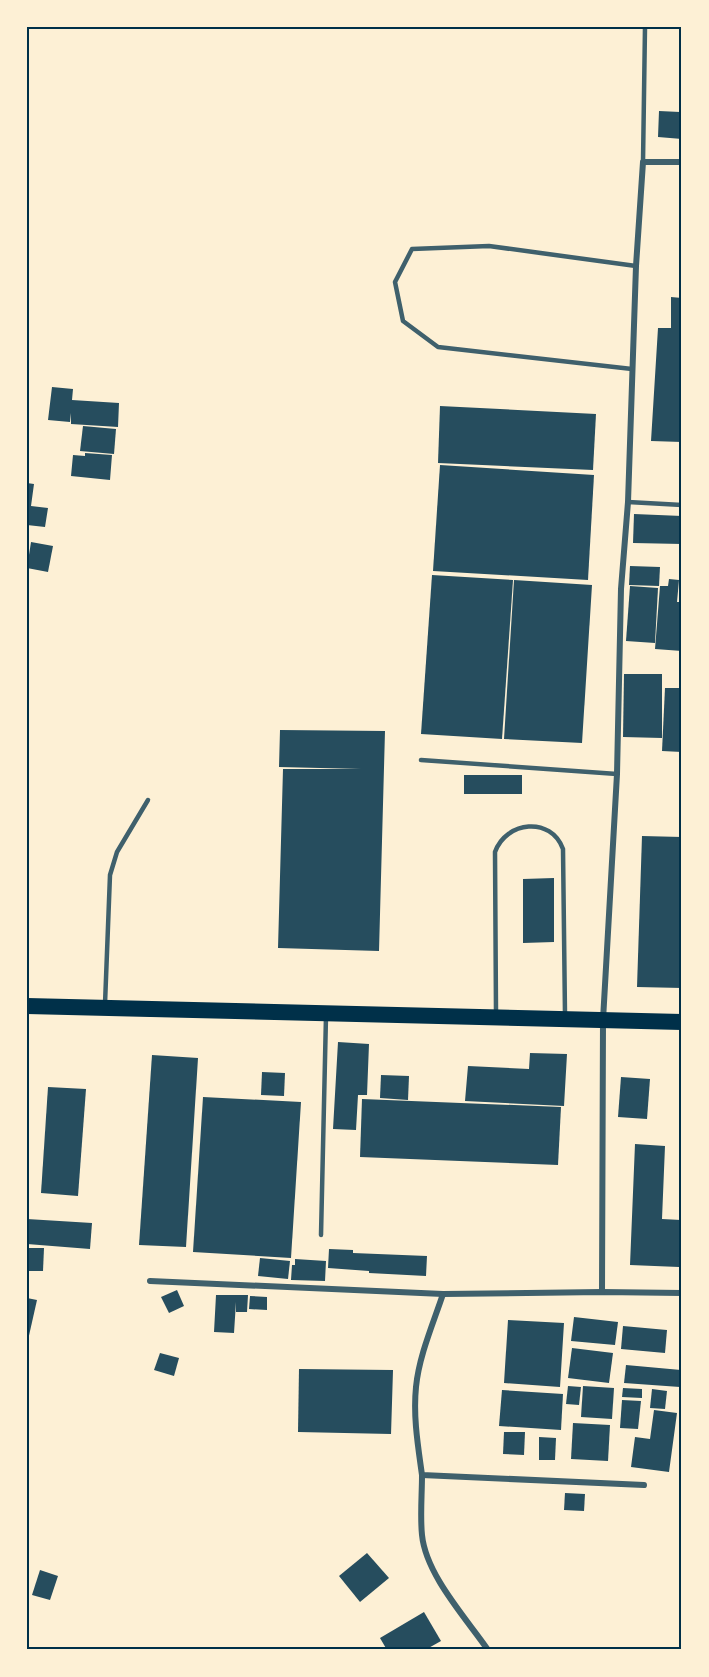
<svg xmlns="http://www.w3.org/2000/svg" width="709" height="1677" font-family="'PT Sans',sans-serif">
	<style>
		.building { fill: #264d5e }
		.lines { fill: none; stroke-linecap: round; stroke-linejoin: round }
		.service { stroke: #3f606c; stroke-width: 4.5 }
		.minor { stroke: #3f606c; stroke-width: 6 }
		.trunk { stroke: #003049; stroke-width: 16 }
		.neatline { fill: none; stroke: #003049; stroke-width: 2 }
	</style>
	<rect width="100%" height="100%" fill="#fdf0d5"/>
	<!-- building -->
	<g class="building">
		<polygon points="680,105 682,105 682,139 658,137 659,111 680,112"/>
		<polygon points="671,297 682,298 682,442 651,441 658,328 671,328"/>
		<polygon points="52,387 73,389 72,400 119,403 118,427 71,424 71,413 70,422 48,420"/>
		<polygon points="440,406 596,414 593,470 438,463"/>
		<polygon points="83,426 116,429 114,454 80,451"/>
		<polygon points="85,453 112,455 110,480 71,476 73,455 85,456"/>
		<polygon points="440,465 594,475 588,580 433,571"/>
		<polygon points="27,483 34,484 31,506 48,508 45,527 27,525"/>
		<polygon points="634,514 682,516 682,544 633,543"/>
		<polygon points="31,542 53,546 48,572 27,568"/>
		<polygon points="630,566 660,567 659,586 629,585"/>
		<polygon points="432,575 513,580 502,739 421,734"/>
		<polygon points="669,579 679,580 677,602 679,602 680,589 682,589 682,651 655,649 660,586 668,586"/>
		<polygon points="514,580 592,585 582,743 504,739"/>
		<polygon points="630,586 658,588 655,643 626,641"/>
		<polygon points="624,674 662,674 662,738 623,737"/>
		<polygon points="665,688 682,688 682,752 662,751"/>
		<polygon points="280,730 385,731 379,951 278,948 283,769 361,769 279,767"/>
		<rect x="464" y="775" width="58" height="19"/>
		<polygon points="642,836 682,837 682,988 637,987"/>
		<polygon points="554,878 554,942 523,943 523,879"/>
		<polygon points="338,1042 369,1044 367,1095 358,1095 356,1130 333,1129"/>
		<polygon points="530,1053 567,1054 564,1106 465,1101 468,1066 529,1069"/>
		<polygon points="152,1055 198,1058 186,1247 139,1245"/>
		<polygon points="262,1072 285,1073 284,1096 261,1095"/>
		<polygon points="381,1075 409,1076 408,1100 380,1098"/>
		<polygon points="621,1077 650,1079 647,1119 618,1117"/>
		<polygon points="48,1087 86,1089 78,1196 41,1193"/>
		<polygon points="203,1097 301,1102 291,1258 193,1252"/>
		<polygon points="362,1099 561,1107 558,1165 360,1157"/>
		<polygon points="635,1144 665,1146 662,1219 681,1220 682,1269 679,1269 679,1267 630,1265"/>
		<polygon points="27,1219 92,1223 90,1249 27,1244"/>
		<polygon points="27,1248 44,1248 43,1271 27,1271"/>
		<polygon points="329,1249 353,1250 353,1253 427,1256 426,1276 369,1273 369,1271 328,1268"/>
		<polygon points="260,1258 290,1261 288,1279 258,1276"/>
		<polygon points="295,1259 326,1261 325,1281 291,1280 292,1265 295,1265"/>
		<polygon points="177,1290 184,1306 169,1313 161,1297"/>
		<polygon points="216,1295 248,1295 247,1312 236,1312 236,1302 234,1333 214,1332"/>
		<polygon points="250,1296 267,1297 267,1310 249,1309"/>
		<polygon points="27,1298 37,1300 28,1340 27,1340"/>
		<polygon points="574,1317 618,1322 615,1345 571,1341"/>
		<polygon points="508,1320 564,1323 560,1387 504,1383"/>
		<polygon points="623,1326 667,1330 665,1353 621,1349"/>
		<polygon points="572,1348 613,1353 609,1383 568,1378"/>
		<polygon points="160,1353 179,1358 174,1376 154,1370"/>
		<polygon points="626,1365 681,1370 680,1387 624,1383"/>
		<polygon points="299,1369 393,1370 391,1434 298,1432"/>
		<polygon points="568,1386 581,1387 579,1405 566,1404"/>
		<polygon points="583,1386 614,1388 612,1419 581,1417"/>
		<polygon points="623,1388 642,1389 642,1398 622,1397"/>
		<polygon points="652,1389 667,1391 665,1409 650,1408"/>
		<polygon points="502,1390 563,1394 561,1430 499,1426"/>
		<polygon points="622,1400 641,1401 638,1429 620,1428"/>
		<polygon points="654,1410 677,1413 669,1472 631,1467 635,1437 650,1439"/>
		<polygon points="573,1423 610,1425 608,1461 571,1459"/>
		<polygon points="504,1432 525,1432 524,1455 503,1454"/>
		<polygon points="539,1437 556,1438 555,1460 539,1460"/>
		<polygon points="565,1493 585,1494 584,1511 564,1510"/>
		<polygon points="367,1553 389,1578 360,1602 339,1576"/>
		<polygon points="40,1570 58,1576 50,1600 32,1595"/>
		<polygon points="424,1612 441,1641 425,1650 387,1650 380,1638"/>
	</g>
	<g class="lines">
		<!-- service -->
		<g class="service">
			<polyline points="643,162 645,27"/>
			<polyline points="632,369 438,347 403,321 395,282 412,249 489,246 636,266"/>
			<polyline points="628,502 682,505"/>
			<polyline points="421,760 617,774"/>
			<polyline points="105,1004 110,875 117,852 148,800"/>
			<path d="M496 1013 495 852C506 821 551 816 563 849L565 1015"/>
			<polyline points="321,1235 326,1016"/>
		</g>
		<!-- minor -->
		<g class="minor">
			<polyline points="150,1281 443,1294 602,1292 682,1293"/>
			<polyline points="602,1292 603,1020 617,774 621,589 628,502 636,266 643,162 682,162"/>
			<path d="M443 1294C433 1324 419 1356 416 1387 413 1417 418 1446 422 1475L644 1485"/>
			<path d="M422 1475C422 1495 420 1516 422 1535 426 1575 466 1618 488 1650"/>
		</g>
		<!-- trunk -->
		<polyline class="trunk" points="27,1006 682,1022"/>
	</g>
	<!-- border -->
	<rect width="709" height="1677" fill="none" stroke="#fdf0d5" stroke-width="57"/>
	<rect x="28" y="28" width="652" height="1620" class="neatline"/>
</svg>
